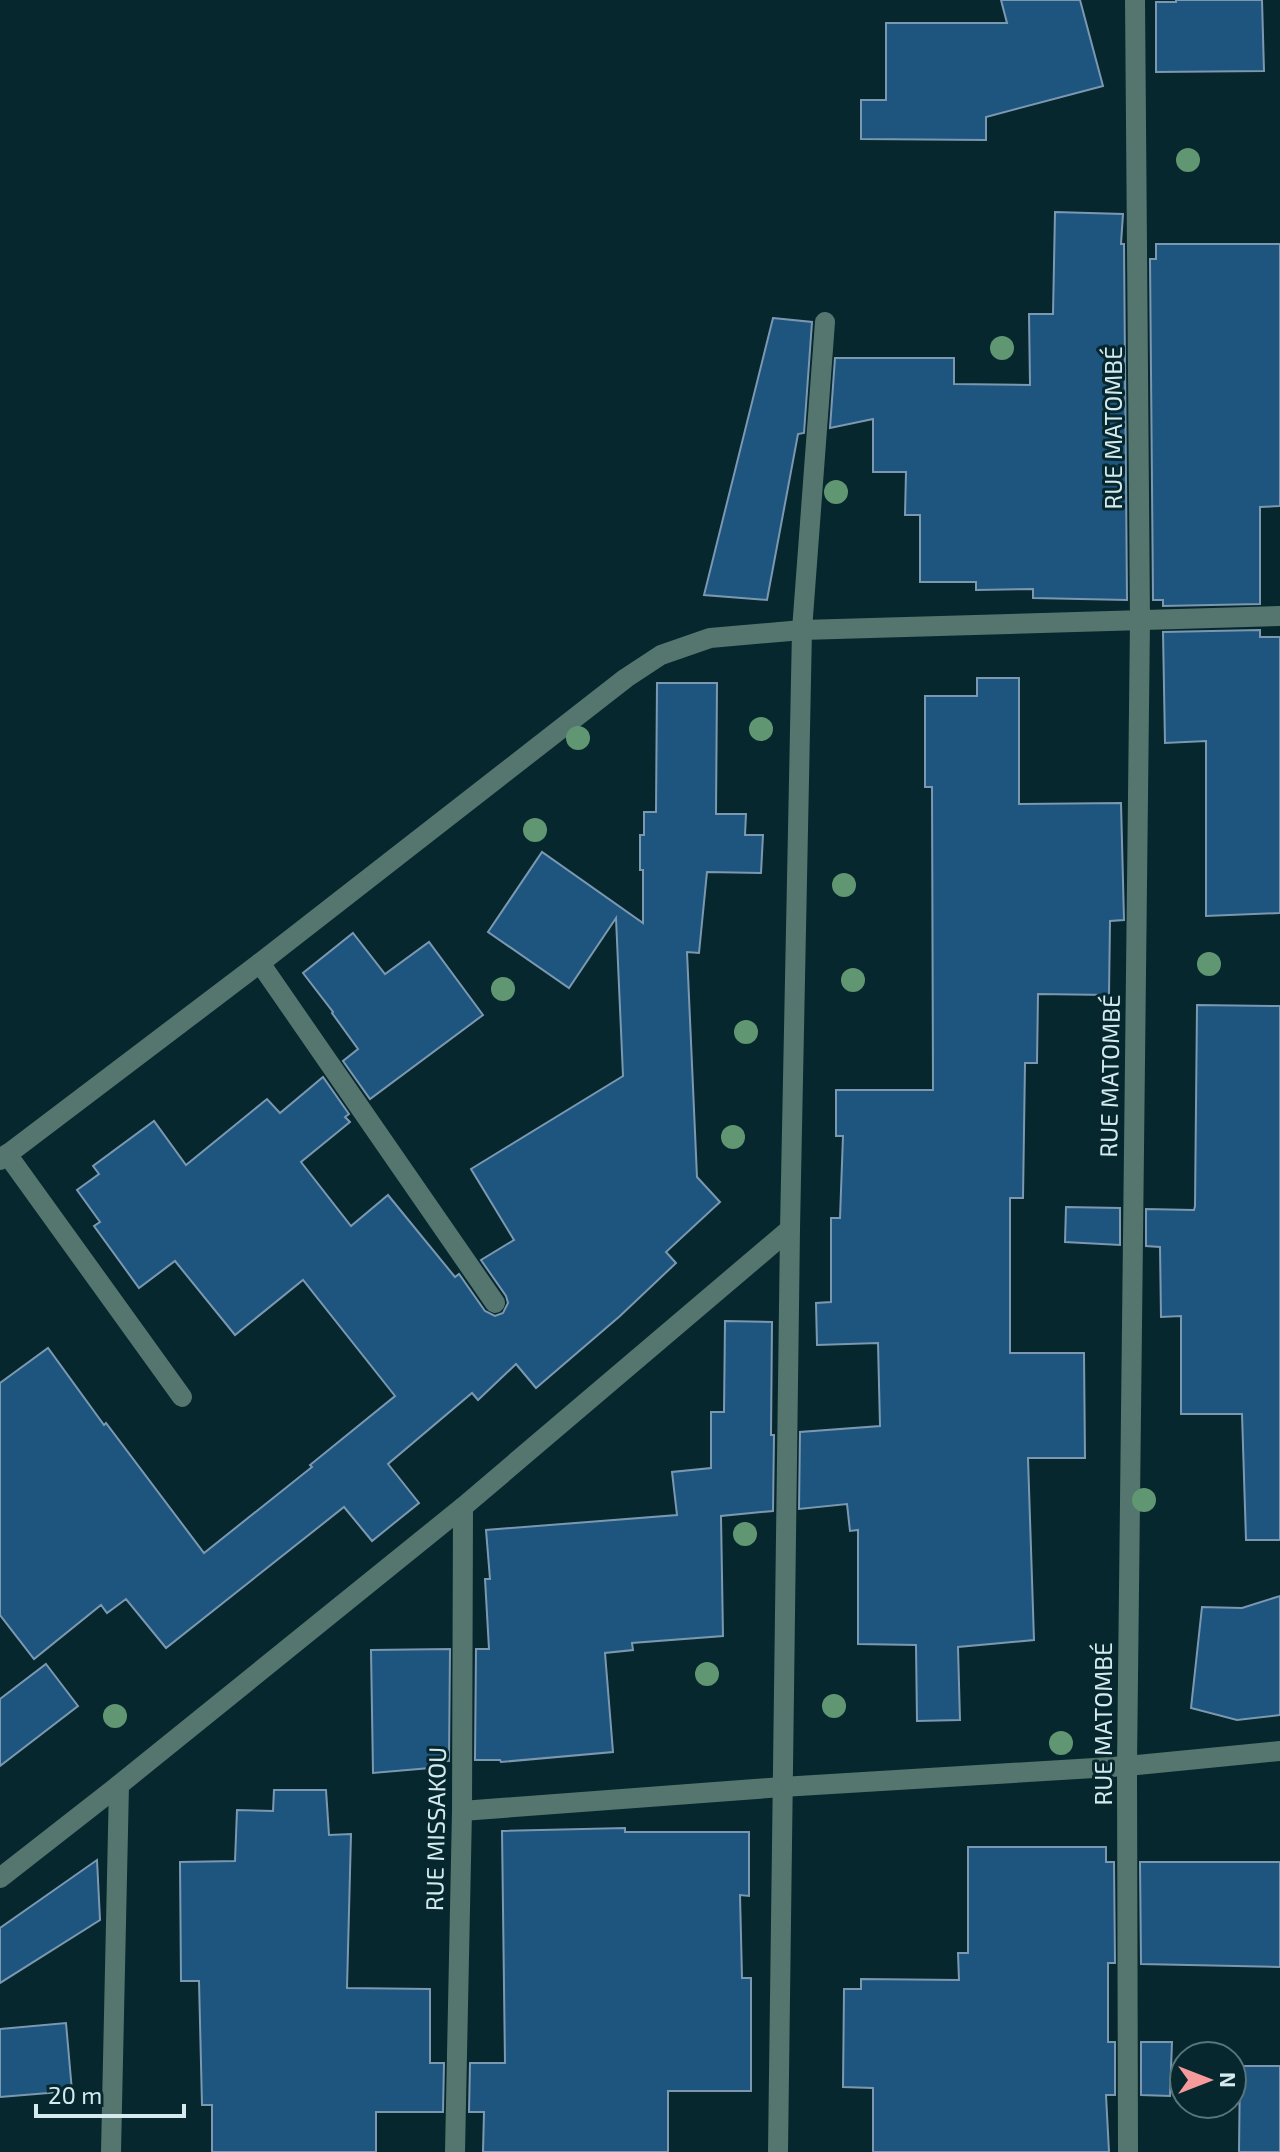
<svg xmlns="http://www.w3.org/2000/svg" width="1280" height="2152" font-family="'Exo 2',sans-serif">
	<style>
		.building { fill: #1d557f; stroke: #7c98b1; stroke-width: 2 }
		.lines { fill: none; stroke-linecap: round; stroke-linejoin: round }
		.minor { stroke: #54766e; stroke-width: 20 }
		.tree { fill: #609772 }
		.labels { text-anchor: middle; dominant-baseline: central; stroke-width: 6; stroke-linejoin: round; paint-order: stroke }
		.street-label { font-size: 24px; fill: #d4eaee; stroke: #06272d }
	</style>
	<rect width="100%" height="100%" fill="#06272d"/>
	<!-- building -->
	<g class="building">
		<polygon points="1001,0 1080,0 1103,86 986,117 986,140 861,139 861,100 886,100 886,23 1007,23"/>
		<polygon points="1176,0 1262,0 1264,71 1156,72 1156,2 1176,2"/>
		<polygon points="1055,212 1123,214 1121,244 1124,244 1127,600 1033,598 1033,589 976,590 976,582 920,582 920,515 905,515 906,472 873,472 873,419 830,428 835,358 954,358 954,384 1030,385 1029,314 1053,314"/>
		<polygon points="1156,244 1280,244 1280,506 1260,507 1260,604 1163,606 1163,600 1153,600 1150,259 1156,259"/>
		<polygon points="773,318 812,322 804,433 798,434 767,600 704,595"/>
		<polygon points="1260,630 1260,637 1280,637 1280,913 1206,916 1206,741 1165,743 1163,632"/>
		<polygon points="977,678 1019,678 1019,804 1121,803 1124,920 1110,921 1109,995 1038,994 1037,1063 1025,1063 1023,1198 1010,1198 1010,1353 1084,1353 1085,1458 1028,1458 1034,1640 958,1647 960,1720 917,1721 916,1645 858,1644 858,1530 850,1531 847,1504 799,1509 800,1432 880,1426 878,1343 817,1345 816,1303 831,1302 831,1218 840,1218 843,1136 836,1136 836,1090 933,1090 932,787 925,787 925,696 977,696"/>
		<polygon points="657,683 717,683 716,814 746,814 745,835 763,835 761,873 707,872 699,953 687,952 697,1177 720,1202 666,1252 676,1263 620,1316 536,1388 516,1364 478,1400 472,1393 388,1464 419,1503 372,1541 344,1507 166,1648 126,1599 107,1613 101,1605 34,1659 0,1615 0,1383 48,1348 104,1425 106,1423 204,1553 312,1467 310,1465 395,1396 303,1280 235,1335 175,1261 139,1288 94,1226 100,1222 77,1190 99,1174 93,1166 154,1121 186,1165 267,1099 280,1113 323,1077 349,1114 345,1117 350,1122 301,1162 351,1226 388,1195 455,1277 459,1274 485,1311 495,1316 503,1313 508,1303 506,1296 481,1260 514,1240 471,1169 623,1076 616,918 569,988 488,932 542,852 643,923 643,870 640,870 640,835 644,835 644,812 656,812"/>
		<polygon points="353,933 385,974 429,942 483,1015 370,1099 343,1061 358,1049 332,1013 333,1012 303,973"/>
		<polygon points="1197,1005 1280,1006 1280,1540 1246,1540 1242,1414 1181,1414 1181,1316 1161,1317 1160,1247 1146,1246 1146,1209 1194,1210 1195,1206"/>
		<polygon points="1066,1207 1120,1208 1120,1245 1065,1242"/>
		<polygon points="725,1321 772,1322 771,1435 774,1435 773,1511 721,1516 723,1636 632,1643 633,1650 605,1653 613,1752 501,1762 500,1760 475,1760 476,1649 489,1649 485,1579 490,1579 486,1530 677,1515 672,1472 711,1468 711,1412 724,1412"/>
		<polygon points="1280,1596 1280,1715 1237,1720 1191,1708 1202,1607 1242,1608"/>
		<polygon points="450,1649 449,1761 430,1761 430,1768 373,1773 371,1650"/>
		<polygon points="46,1664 78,1706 0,1766 0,1699"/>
		<polygon points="274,1790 326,1790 329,1835 351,1834 347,1988 430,1989 430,2063 444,2063 443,2112 376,2112 376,2152 212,2152 212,2105 202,2105 199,1981 181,1981 180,1862 235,1861 237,1810 273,1811"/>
		<polygon points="625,1828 625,1832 749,1832 749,1896 740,1895 742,1978 751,1978 751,2091 668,2091 668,2152 483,2152 484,2112 469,2112 470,2063 505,2063 502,1831"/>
		<polygon points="968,1847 1106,1847 1106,1862 1114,1862 1115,1963 1108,1963 1108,2042 1115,2042 1115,2095 1106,2095 1109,2152 873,2152 873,2088 843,2087 844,1989 861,1989 861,1979 959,1980 958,1953 968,1953"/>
		<polygon points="97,1860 100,1920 0,1983 0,1928"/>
		<polygon points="1140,1862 1280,1862 1280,1967 1141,1964"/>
		<polygon points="66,2023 72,2091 0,2097 0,2029"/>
		<polygon points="1141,2042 1172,2042 1170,2096 1141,2095"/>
		<polygon points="1240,2066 1280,2066 1280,2152 1239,2152"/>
	</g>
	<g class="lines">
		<!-- minor -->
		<g class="minor">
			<polyline points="260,963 495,1303"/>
			<polyline points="7,1154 182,1397"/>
			<polyline points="0,1160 260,963 626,678 661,655 710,638 802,630 1280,616"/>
			<polyline points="462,1811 782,1787 1127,1766 1280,1751"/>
			<polyline points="0,1878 119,1785 463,1507 790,1229"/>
			<polyline points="111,2152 119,1785"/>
			<polyline points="455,2152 462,1811 463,1507"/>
			<polyline points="778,2152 790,1229 802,630 825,322"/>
			<polyline points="1128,2152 1127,1766 1140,620 1135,0"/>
		</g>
	</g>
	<!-- trees -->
	<g class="tree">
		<circle cx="1188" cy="160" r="12"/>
		<circle cx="1002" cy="348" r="12"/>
		<circle cx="836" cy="492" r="12"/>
		<circle cx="761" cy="729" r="12"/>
		<circle cx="578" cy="738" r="12"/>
		<circle cx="535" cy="830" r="12"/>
		<circle cx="844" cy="885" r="12"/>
		<circle cx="1209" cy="964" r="12"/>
		<circle cx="853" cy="980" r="12"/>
		<circle cx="503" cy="989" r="12"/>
		<circle cx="746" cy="1032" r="12"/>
		<circle cx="733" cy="1137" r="12"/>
		<circle cx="1144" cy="1500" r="12"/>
		<circle cx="745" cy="1534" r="12"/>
		<circle cx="707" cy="1674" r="12"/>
		<circle cx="834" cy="1706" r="12"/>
		<circle cx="115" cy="1716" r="12"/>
		<circle cx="1061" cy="1743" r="12"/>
	</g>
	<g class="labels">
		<!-- street labels -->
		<g class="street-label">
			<text transform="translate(1112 428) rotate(-90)">RUE MATOMBÉ</text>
			<text transform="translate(1109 1076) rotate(-89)">RUE MATOMBÉ</text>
			<text transform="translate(1102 1724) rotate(-90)">RUE MATOMBÉ</text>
			<text transform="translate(435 1829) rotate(-89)">RUE MISSAKOU</text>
		</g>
	</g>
	<!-- north arrow -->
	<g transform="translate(1208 2080) rotate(90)"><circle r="38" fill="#06272d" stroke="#58757a" stroke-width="2"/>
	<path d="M0-6L14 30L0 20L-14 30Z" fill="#f59b9c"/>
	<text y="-12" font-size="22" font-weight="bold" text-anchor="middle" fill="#d4eaee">N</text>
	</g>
	<!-- scale -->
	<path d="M36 2104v12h148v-12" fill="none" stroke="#d4eaee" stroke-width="4"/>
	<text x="48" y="2104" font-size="24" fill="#d4eaee" stroke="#06272d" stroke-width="6" paint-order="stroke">20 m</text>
</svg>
